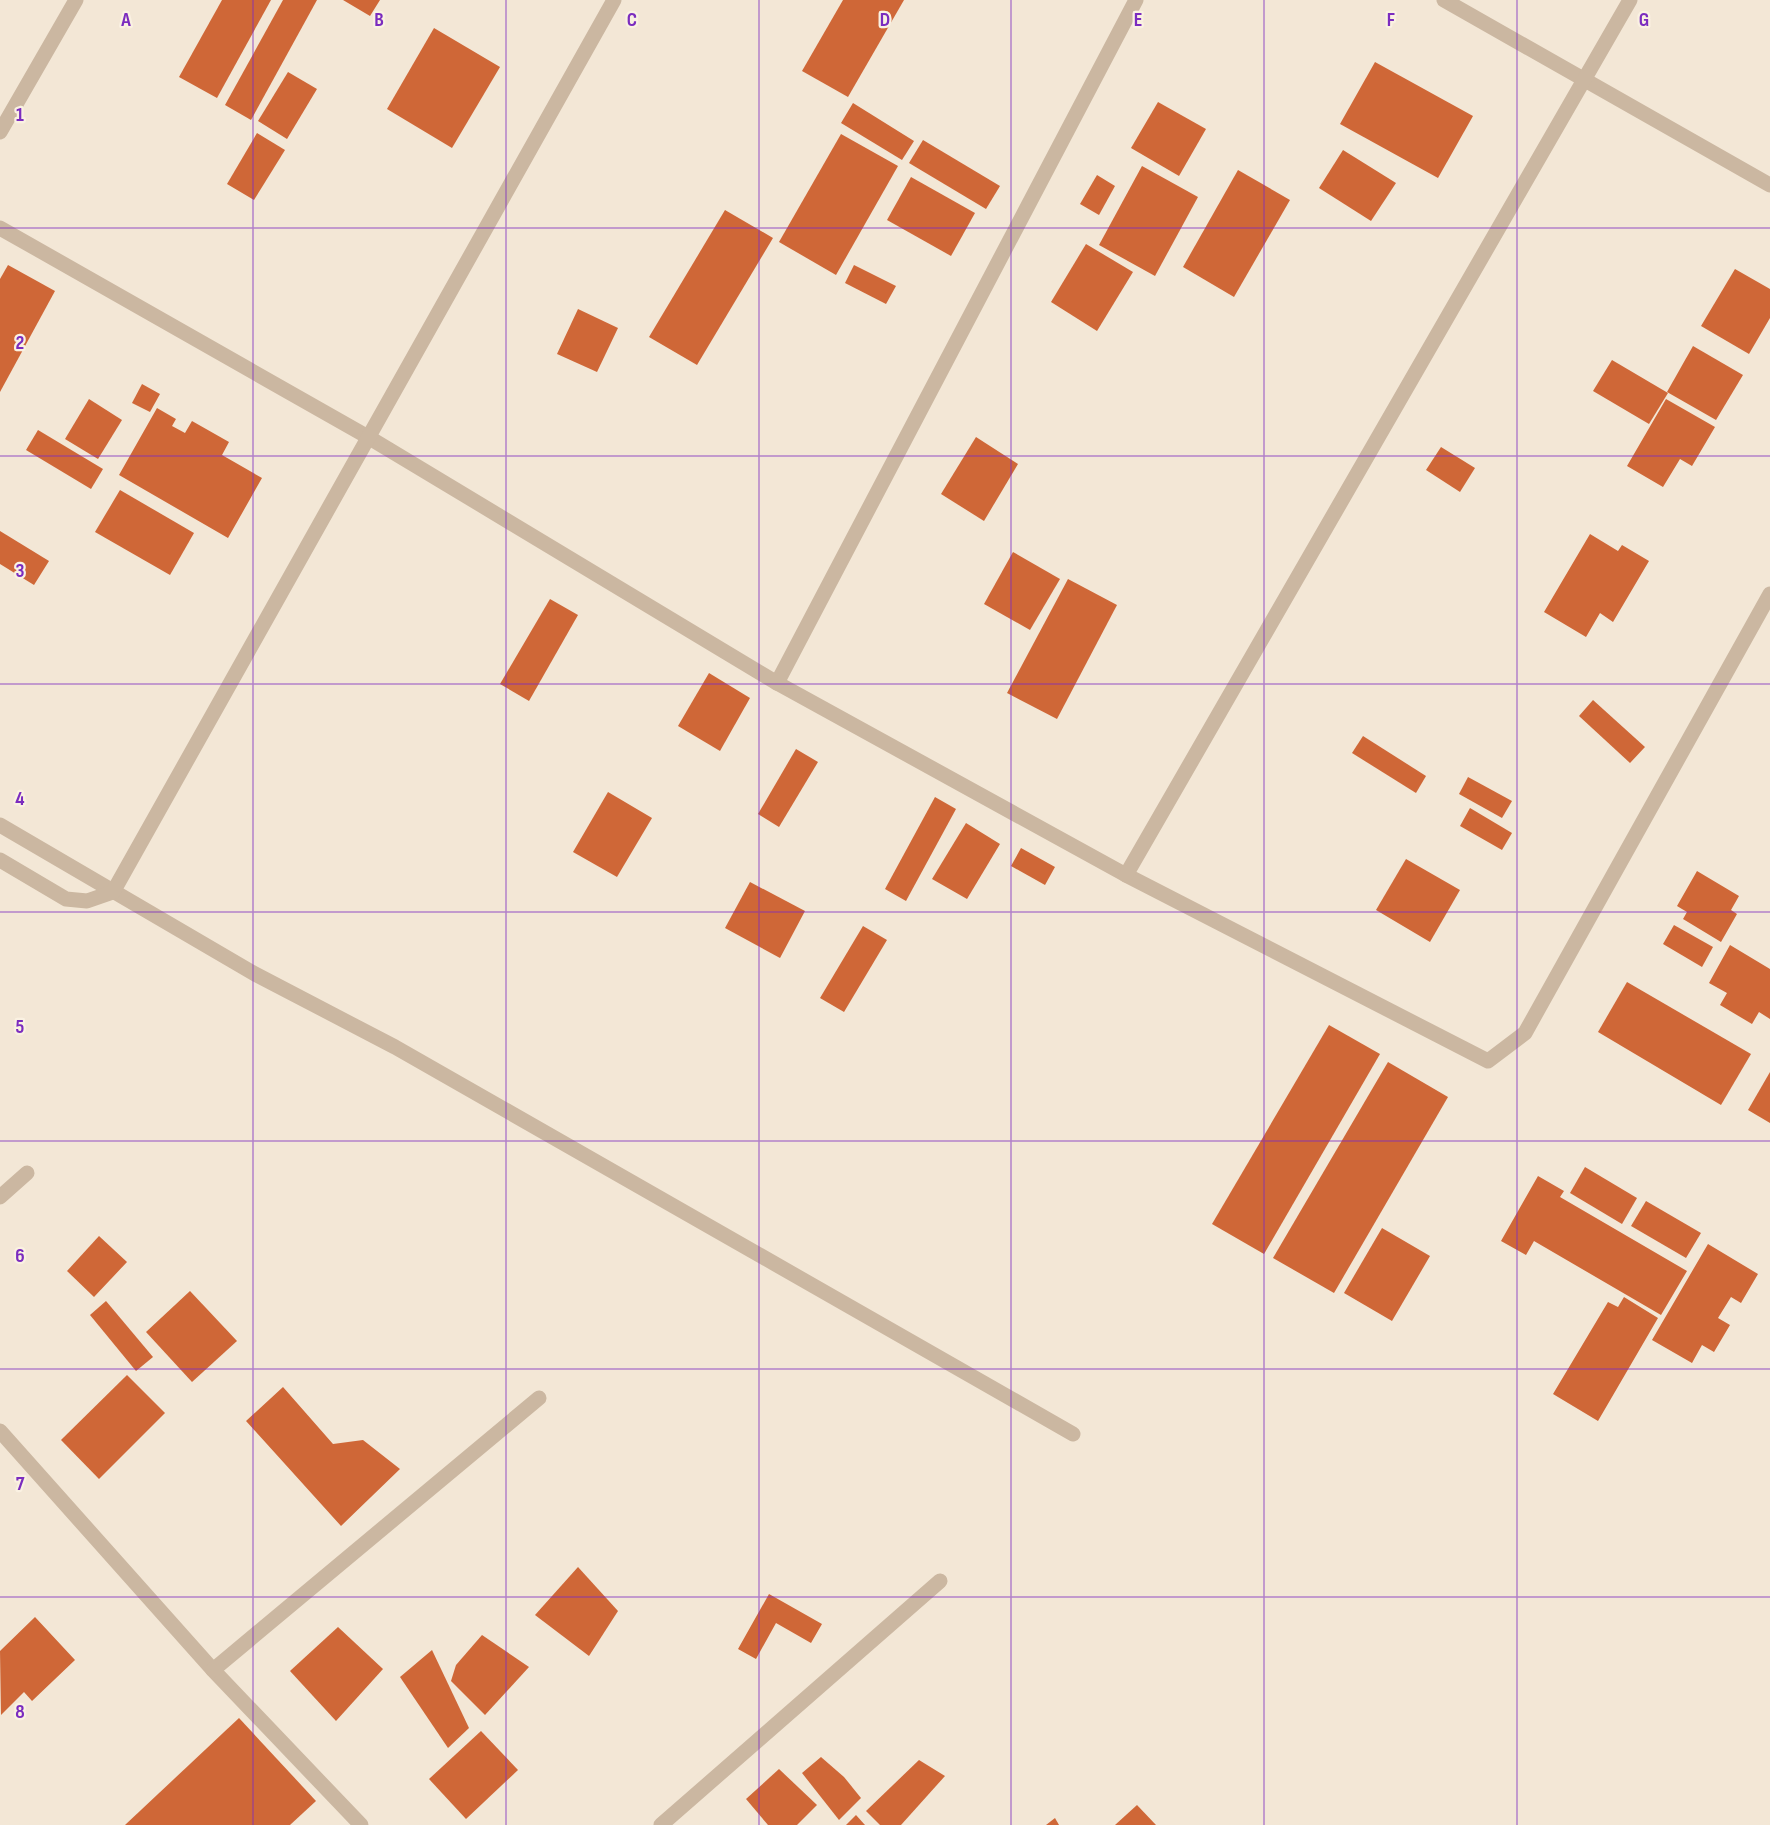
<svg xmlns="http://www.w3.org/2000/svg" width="1770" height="1825" font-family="'Sofia Sans Condensed',sans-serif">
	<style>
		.building { fill: #cf6737 }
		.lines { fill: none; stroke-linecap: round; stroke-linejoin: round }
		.minor { stroke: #cbb7a1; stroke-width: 15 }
		.grid { fill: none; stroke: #7b2cbf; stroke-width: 1.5; stroke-opacity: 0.55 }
		.grid-label { font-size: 20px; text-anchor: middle; font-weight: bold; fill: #7b2cbf; stroke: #faf1e2; stroke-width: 4.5; stroke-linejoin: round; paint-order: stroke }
	</style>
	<rect width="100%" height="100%" fill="#f3e7d6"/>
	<!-- building -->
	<g class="building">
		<polygon points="222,0 271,0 217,98 179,77"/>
		<polygon points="283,0 317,0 251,120 225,105"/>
		<polygon points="343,0 380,0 370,16"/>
		<polygon points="843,0 904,0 848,97 802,71"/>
		<polygon points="434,28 500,67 452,148 387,109"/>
		<polygon points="1375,62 1473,116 1438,178 1340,124"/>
		<polygon points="288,72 317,89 287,139 258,121"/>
		<polygon points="1158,102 1206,129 1179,176 1131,148"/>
		<polygon points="853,103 914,141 902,160 841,123"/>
		<polygon points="257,133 285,150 254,200 227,184"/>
		<polygon points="841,134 898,166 836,275 779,242"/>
		<polygon points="923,140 1000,186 986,209 909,163"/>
		<polygon points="1343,150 1396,183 1371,221 1319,188"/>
		<polygon points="1142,166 1198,197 1155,276 1099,245"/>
		<polygon points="1238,170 1290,200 1234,297 1183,267"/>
		<polygon points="1097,175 1115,186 1099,215 1080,204"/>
		<polygon points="911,177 975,213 951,256 887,220"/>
		<polygon points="725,210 773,238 697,365 649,337"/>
		<polygon points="1086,244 1133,272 1097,331 1051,302"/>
		<polygon points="8,265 55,291 0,392 0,279"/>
		<polygon points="854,265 896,286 886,304 845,283"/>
		<polygon points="1735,269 1770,289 1770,318 1749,354 1701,326"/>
		<polygon points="578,309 618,328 597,372 557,354"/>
		<polygon points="1693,346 1743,375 1716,420 1667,392"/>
		<polygon points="1612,360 1668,393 1649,424 1593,391"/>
		<polygon points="142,384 160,394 150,412 132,403"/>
		<polygon points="89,399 122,420 98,459 65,439"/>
		<polygon points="1666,399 1715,427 1692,466 1680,459 1663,487 1627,466"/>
		<polygon points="157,408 176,419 172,426 185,433 192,421 229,442 222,455 262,478 228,538 119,475"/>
		<polygon points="38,430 103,469 91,489 26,450"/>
		<polygon points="976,437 1018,464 984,521 941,494"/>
		<polygon points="1441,447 1475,468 1460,492 1426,470"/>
		<polygon points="120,490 194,533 170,575 95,532"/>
		<polygon points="0,531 49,561 34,585 0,564"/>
		<polygon points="1590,534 1618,551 1622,545 1649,561 1613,622 1600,613 1586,637 1544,612"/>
		<polygon points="1013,552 1060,579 1030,630 984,604"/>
		<polygon points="1068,579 1117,605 1057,719 1007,693"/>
		<polygon points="550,599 578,615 529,701 500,684"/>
		<polygon points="709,673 750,698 720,751 678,726"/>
		<polygon points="1593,700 1645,747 1630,763 1579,716"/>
		<polygon points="1363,736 1426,776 1416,793 1352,753"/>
		<polygon points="796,749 818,762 779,827 758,814"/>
		<polygon points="1468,777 1512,801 1502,818 1459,794"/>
		<polygon points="608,792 652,818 617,877 573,852"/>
		<polygon points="935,797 956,809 906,901 885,889"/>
		<polygon points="1470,808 1512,833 1502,850 1460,826"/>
		<polygon points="966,823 1000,844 967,899 932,879"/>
		<polygon points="1021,848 1055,867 1045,885 1011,866"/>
		<polygon points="1406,859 1460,890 1430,942 1376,910"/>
		<polygon points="1697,871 1739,896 1731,910 1737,914 1721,942 1683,919 1687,912 1677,906"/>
		<polygon points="750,882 805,911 780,958 725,928"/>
		<polygon points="1674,925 1713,947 1702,967 1663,944"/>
		<polygon points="863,926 887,940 844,1012 820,998"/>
		<polygon points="1730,945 1770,969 1770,1019 1759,1012 1752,1024 1720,1005 1727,993 1709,983"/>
		<polygon points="1627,982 1751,1054 1721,1105 1598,1032"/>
		<polygon points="1329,1025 1380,1054 1264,1254 1212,1224"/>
		<polygon points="1388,1062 1448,1097 1334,1293 1273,1258"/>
		<polygon points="1770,1072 1770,1123 1748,1110"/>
		<polygon points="1585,1167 1637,1198 1622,1224 1570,1193"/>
		<polygon points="1538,1176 1564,1191 1560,1197 1687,1271 1661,1315 1534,1241 1526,1255 1501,1241"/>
		<polygon points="1646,1201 1701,1233 1686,1258 1631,1226"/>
		<polygon points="1382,1228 1430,1256 1392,1321 1344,1293"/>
		<polygon points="99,1236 127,1262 94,1297 67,1271"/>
		<polygon points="1708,1244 1758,1274 1741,1303 1731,1297 1718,1318 1730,1325 1714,1352 1702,1345 1692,1363 1652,1340"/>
		<polygon points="190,1291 237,1341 192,1382 146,1332"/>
		<polygon points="1624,1297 1658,1318 1598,1421 1553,1394 1608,1302 1618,1307"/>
		<polygon points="106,1301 153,1357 136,1371 90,1315"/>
		<polygon points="127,1375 165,1413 99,1479 61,1440"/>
		<polygon points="283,1387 333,1444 363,1440 400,1469 341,1526 246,1421"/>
		<polygon points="578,1567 618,1611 589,1656 535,1615"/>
		<polygon points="769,1594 822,1624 811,1643 776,1623 756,1659 738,1649"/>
		<polygon points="35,1617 75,1660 32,1701 24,1692 1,1715 0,1651"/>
		<polygon points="338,1627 383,1669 336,1721 290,1671"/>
		<polygon points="482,1635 529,1667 485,1715 451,1681 456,1665"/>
		<polygon points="432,1650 469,1728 448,1748 400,1677"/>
		<polygon points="239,1718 316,1801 290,1825 125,1825"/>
		<polygon points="481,1731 518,1770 466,1819 429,1779"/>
		<polygon points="821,1757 844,1777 861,1798 839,1820 802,1773"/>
		<polygon points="919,1760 945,1776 901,1825 880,1825 866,1811"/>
		<polygon points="779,1769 817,1805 797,1825 768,1825 746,1799"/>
		<polygon points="1137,1805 1156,1825 1115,1825"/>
		<polygon points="856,1815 865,1825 846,1825"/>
		<polygon points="1055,1818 1059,1825 1046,1825"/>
	</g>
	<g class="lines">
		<!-- minor -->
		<g class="minor">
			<polyline points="1444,0 1770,185"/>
			<polyline points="0,132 76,0"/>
			<polyline points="0,228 368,437 777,683 1126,875 1488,1061 1525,1033 1770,594"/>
			<polyline points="777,683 1136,0"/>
			<polyline points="0,825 255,974 395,1047 1073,1434"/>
			<polyline points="0,860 66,899 87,901 113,892 614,0"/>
			<polyline points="1126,875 1630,0"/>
			<polyline points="0,1197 27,1173"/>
			<polyline points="0,1431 213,1670 361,1825"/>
			<polyline points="213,1670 539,1398"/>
			<polyline points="661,1825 940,1581"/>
		</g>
	</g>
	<!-- grid -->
	<path class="grid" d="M253 0V1825M506 0V1825M759 0V1825M1011 0V1825M1264 0V1825M1517 0V1825M0 228H1770M0 456H1770M0 684H1770M0 912H1770M0 1141H1770M0 1369H1770M0 1597H1770"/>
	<g class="grid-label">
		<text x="126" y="26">A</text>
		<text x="379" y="26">B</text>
		<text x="632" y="26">C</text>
		<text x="885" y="26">D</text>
		<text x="1138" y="26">E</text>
		<text x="1391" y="26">F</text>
		<text x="1644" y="26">G</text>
		<text x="20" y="121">1</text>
		<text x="20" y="349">2</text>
		<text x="20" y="577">3</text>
		<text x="20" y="805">4</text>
		<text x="20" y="1033">5</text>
		<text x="20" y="1262">6</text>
		<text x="20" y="1490">7</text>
		<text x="20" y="1718">8</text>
	</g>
</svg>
